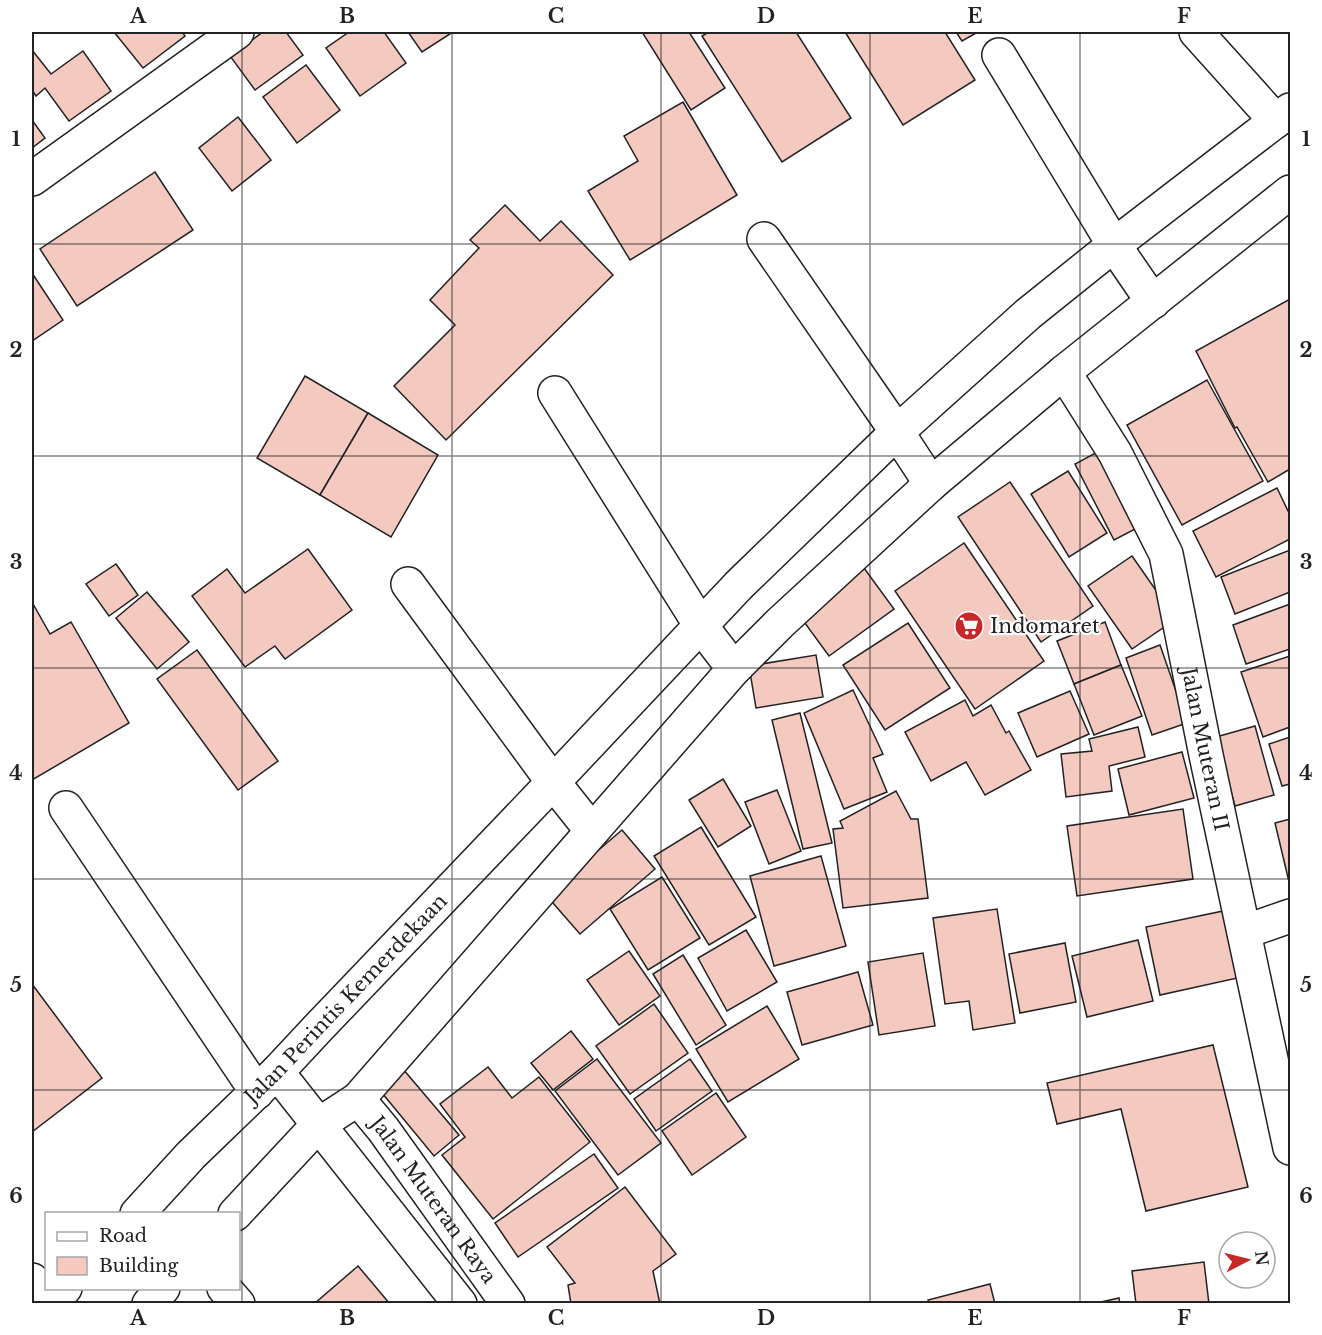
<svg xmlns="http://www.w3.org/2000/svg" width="1322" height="1335" font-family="'Libre Baskerville',serif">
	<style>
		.building { fill: #f3c9c0; stroke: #222; stroke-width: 1.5 }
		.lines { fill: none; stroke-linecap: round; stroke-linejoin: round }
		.minor-casing { stroke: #222; stroke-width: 36 }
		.highway-casing { stroke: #222; stroke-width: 36 }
		.minor { stroke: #fff; stroke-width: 33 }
		.highway { stroke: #fff; stroke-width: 33 }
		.grid { fill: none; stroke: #222; stroke-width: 1.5; stroke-opacity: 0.55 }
		.labels { text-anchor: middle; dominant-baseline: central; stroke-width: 4.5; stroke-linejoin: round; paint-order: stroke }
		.poi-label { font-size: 20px; fill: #222; stroke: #fff; text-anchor: start }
		.street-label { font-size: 20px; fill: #222; stroke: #fff }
		.neatline { fill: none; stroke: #222; stroke-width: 2 }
		.grid-label { font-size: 20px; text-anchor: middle; font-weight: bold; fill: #222 }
	</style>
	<rect width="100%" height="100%" fill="#fff"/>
	<!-- building -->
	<g class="building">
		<polygon points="114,32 182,32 185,36 143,68"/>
		<polygon points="263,32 286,32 303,55 255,90 230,56"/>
		<polygon points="349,32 384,32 406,63 360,96 326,48"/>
		<polygon points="408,32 453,32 422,52"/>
		<polygon points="642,32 689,32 725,88 691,110"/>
		<polygon points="709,32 796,32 851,118 782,162 702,36"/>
		<polygon points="845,32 945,32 975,80 903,125"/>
		<polygon points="956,32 978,32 962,41"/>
		<polygon points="32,50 51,74 83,51 111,91 69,121 45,88 36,96 32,90"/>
		<polygon points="306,65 340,110 297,143 263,97"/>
		<polygon points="683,102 737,195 630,260 588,191 638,161 624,136"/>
		<polygon points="238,117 271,160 232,191 199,148"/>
		<polygon points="32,120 45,138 32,148"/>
		<polygon points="155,172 193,230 77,306 40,249"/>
		<polygon points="505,205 540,241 561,221 613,275 446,440 394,386 455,325 430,300 479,248 470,240"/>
		<polygon points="32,273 63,320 32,341"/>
		<polygon points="1290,299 1290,469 1268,482 1237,427 1235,428 1196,351"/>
		<polygon points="305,376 368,413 320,495 257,458"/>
		<polygon points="1207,380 1263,481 1182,525 1127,425"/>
		<polygon points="368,413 438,455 391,537 320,495"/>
		<polygon points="1103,449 1143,525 1114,540 1075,464"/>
		<polygon points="1068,471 1107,533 1069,557 1031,494"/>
		<polygon points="1010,482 1093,606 1041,642 958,517"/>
		<polygon points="1277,488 1290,515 1290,539 1216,577 1193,531"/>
		<polygon points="964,543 1044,661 975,709 895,591"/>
		<polygon points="308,549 352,610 285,659 275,646 245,667 192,596 227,569 245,593"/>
		<polygon points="1290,550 1290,592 1235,614 1221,577"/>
		<polygon points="1132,556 1176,619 1132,649 1088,586"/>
		<polygon points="116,564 138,595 109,616 86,584"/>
		<polygon points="864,568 894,609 829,656 799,615"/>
		<polygon points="147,592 189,642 157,669 116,618"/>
		<polygon points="32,602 50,634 71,622 129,723 32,780"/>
		<polygon points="1290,604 1290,649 1246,664 1233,625"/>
		<polygon points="1105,622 1121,665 1074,684 1057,641"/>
		<polygon points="908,623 950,688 885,730 843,665"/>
		<polygon points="1160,645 1187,723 1152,735 1126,658"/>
		<polygon points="197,650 278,761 238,790 157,679"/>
		<polygon points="816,655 823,697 756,708 749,666"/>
		<polygon points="1290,656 1290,727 1263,737 1241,672"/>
		<polygon points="1121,665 1142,716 1094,735 1074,684"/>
		<polygon points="853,690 883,754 873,758 887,792 844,809 804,713"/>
		<polygon points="1070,691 1089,734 1037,757 1018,713"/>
		<polygon points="965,700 973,716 991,705 1006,733 1009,731 1031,770 985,795 966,762 931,781 905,732"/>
		<polygon points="800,713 832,843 803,849 772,720"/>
		<polygon points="1255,726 1274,795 1235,806 1216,737"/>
		<polygon points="1138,727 1145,757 1109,766 1112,791 1066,797 1061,754 1092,751 1089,739"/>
		<polygon points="1290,737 1290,784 1282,786 1269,744"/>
		<polygon points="1182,752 1194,798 1129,815 1118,769"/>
		<polygon points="723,779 751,826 718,847 689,800"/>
		<polygon points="777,790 801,851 769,864 745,802"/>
		<polygon points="896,791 911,819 918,819 928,898 843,908 833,829 843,828 840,821"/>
		<polygon points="1183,809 1193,879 1077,896 1067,826"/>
		<polygon points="1290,819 1290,886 1275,823"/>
		<polygon points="701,827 756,917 709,945 654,856"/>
		<polygon points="622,830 655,869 580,934 546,895"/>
		<polygon points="821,856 846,946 774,966 750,876"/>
		<polygon points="662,877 700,938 648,970 610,909"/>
		<polygon points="997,909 1015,1023 973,1030 969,1001 945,1004 933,918"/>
		<polygon points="1228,910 1242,977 1160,995 1146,927"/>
		<polygon points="746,930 777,982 727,1011 698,958"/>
		<polygon points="1138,940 1153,1001 1087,1017 1072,956"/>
		<polygon points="1065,943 1076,1002 1020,1013 1009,954"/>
		<polygon points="629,951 660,996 619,1025 587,980"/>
		<polygon points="923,953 935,1026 879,1035 868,962"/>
		<polygon points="683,955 726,1025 696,1045 653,974"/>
		<polygon points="858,972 873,1025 802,1045 787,992"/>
		<polygon points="32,984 102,1078 32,1132"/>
		<polygon points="654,1004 688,1053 630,1094 596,1046"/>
		<polygon points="767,1006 799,1059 728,1102 696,1049"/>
		<polygon points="571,1031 593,1059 553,1090 531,1063"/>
		<polygon points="1213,1045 1248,1187 1146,1211 1121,1109 1057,1124 1047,1083"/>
		<polygon points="597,1059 661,1143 618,1175 555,1091"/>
		<polygon points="690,1059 712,1091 656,1131 634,1099"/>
		<polygon points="397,1062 459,1135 434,1156 373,1082"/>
		<polygon points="488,1067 512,1098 539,1077 590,1142 493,1219 442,1155 465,1137 440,1104"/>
		<polygon points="716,1093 746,1137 692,1175 662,1131"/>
		<polygon points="594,1154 618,1188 518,1257 495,1223"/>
		<polygon points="625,1187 676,1254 653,1271 660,1304 571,1304 568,1285 575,1283 547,1247"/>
		<polygon points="1204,1262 1209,1304 1136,1304 1132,1271"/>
		<polygon points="358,1266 390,1304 314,1304"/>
		<polygon points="990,1284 995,1304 929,1304 928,1300"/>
		<polygon points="1119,1298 1120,1304 1092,1304"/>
	</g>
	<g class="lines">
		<!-- minor casing -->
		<g class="minor-casing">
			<g id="minor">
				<polyline points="1196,32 1276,121"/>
				<polyline points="999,55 1114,245 1153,302"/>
				<polyline points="32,179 237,32"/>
				<polyline points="764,239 897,432 931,484"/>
				<path id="s1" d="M1064 372 1115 453 1166 554 1206 755 1290 1148"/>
				<polyline points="555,393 701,626 734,669"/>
				<polyline points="408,584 553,782 592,831"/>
				<polyline points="66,808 257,1092"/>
				<polyline points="1244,932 1290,916"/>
				<polyline points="277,1072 460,1304"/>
				<path id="s2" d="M358 1099 383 1129 508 1304"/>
				<polyline points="32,1280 47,1304"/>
				<polyline points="224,1288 238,1304"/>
			</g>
		</g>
		<!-- highway casing -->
		<g class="highway-casing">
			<g id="highway">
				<path id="s3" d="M137 1214 191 1155 277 1072 319 1027 540 796 739 585 897 432 1028 314 1114 245 1290 110"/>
				<polyline points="235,1214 318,1125 358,1099 734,669 780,623 931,484 1064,372 1290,192"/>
				<polyline points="51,1304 65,1288"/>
				<polyline points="149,1304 163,1288"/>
			</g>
		</g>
		<!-- minor -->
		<use href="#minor" class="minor"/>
		<!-- highway -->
		<use href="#highway" class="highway"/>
	</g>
	<!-- grid -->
	<path class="grid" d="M242 32V1304M452 32V1304M661 32V1304M870 32V1304M1080 32V1304M32 244H1290M32 456H1290M32 668H1290M32 879H1290M32 1090H1290"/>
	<!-- icons -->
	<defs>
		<g id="supermarket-disc" transform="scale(1.5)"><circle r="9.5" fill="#c62828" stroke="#fff"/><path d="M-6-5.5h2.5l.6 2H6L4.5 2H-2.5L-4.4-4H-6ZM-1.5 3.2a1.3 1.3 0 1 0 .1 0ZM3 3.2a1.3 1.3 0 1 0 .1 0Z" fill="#fff"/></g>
	</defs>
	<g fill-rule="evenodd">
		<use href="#supermarket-disc" x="969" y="626"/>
	</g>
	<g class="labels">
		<!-- poi labels -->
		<g class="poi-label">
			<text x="990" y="626">Indomaret</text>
		</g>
		<!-- street labels -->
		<g class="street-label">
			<text stroke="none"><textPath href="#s1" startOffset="408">Jalan Muteran II</textPath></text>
			<text stroke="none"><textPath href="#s3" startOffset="300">Jalan Perintis Kemerdekaan</textPath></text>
			<text stroke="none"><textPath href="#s2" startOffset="126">Jalan Muteran Raya</textPath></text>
		</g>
	</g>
	<!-- border -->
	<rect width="1322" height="1335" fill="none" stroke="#ffffff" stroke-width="66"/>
	<!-- legend -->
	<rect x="45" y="1212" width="195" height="78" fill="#ffffff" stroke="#a7a7a7" stroke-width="1.5"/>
	<rect x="57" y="1232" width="30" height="9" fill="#ffffff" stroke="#a7a7a7" stroke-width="1.5"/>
	<text x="99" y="1242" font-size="18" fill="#222222">Road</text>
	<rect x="57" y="1257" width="30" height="18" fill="#f3c9c0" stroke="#a7a7a7" stroke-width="1.5"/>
	<text x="99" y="1272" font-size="18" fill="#222222">Building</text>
	<!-- north arrow -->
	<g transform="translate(1247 1260) rotate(83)"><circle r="28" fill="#ffffff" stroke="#a7a7a7" stroke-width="1.5"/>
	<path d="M0-4.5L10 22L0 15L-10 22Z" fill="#c62828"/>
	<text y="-9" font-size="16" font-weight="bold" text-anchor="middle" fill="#222222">N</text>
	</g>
	<rect x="33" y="33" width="1256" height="1269" class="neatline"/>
	<g class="grid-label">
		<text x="138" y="23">A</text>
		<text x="347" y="23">B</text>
		<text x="556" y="23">C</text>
		<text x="766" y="23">D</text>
		<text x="975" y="23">E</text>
		<text x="1184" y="23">F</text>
		<text x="16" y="146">1</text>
		<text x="1306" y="146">1</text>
		<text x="16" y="357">2</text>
		<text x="1306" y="357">2</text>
		<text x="16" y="569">3</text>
		<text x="1306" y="569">3</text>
		<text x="16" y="780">4</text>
		<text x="1306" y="780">4</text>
		<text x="16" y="992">5</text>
		<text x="1306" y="992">5</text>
		<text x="16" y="1203">6</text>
		<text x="1306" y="1203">6</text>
		<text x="138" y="1325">A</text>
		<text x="347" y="1325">B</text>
		<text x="556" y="1325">C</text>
		<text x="766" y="1325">D</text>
		<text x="975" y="1325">E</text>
		<text x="1184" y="1325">F</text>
	</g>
</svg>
